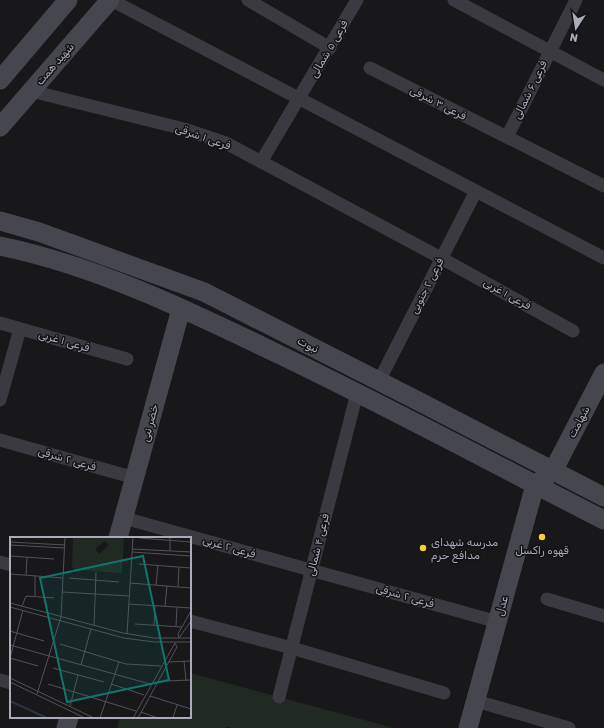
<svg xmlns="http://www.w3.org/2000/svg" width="604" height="728" font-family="Rubik,Cairo,sans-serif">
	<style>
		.green { fill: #212923 }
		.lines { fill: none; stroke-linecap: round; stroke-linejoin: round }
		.street { stroke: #3a3a40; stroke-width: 13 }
		.secondary { stroke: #46474e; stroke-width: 19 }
		.poi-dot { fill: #f2d336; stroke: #131214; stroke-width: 1.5 }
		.labels { text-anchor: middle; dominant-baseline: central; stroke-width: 3; stroke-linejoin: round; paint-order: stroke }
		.street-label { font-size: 11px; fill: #a9acb9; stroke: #131214 }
		.poi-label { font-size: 11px; fill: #a9acb9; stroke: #131214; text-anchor: start }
		.inset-river { fill: none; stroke: #2d333d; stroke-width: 2 }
		.inset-road { fill: none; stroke: #525359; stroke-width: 1 }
		.view { fill: #0f766e; fill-opacity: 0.15; stroke: #0f766e; stroke-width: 2 }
		.inset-edge { fill: none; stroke: #a9acb9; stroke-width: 2 }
	</style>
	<rect width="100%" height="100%" fill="#181719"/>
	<!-- green -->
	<polygon class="green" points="190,673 394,728 231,728 228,727 224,728 117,728 120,717 190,717"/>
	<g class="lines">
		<!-- street -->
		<g class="street">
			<polyline points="111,0 604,258"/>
			<polyline points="248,0 330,48"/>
			<polyline points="454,0 604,80"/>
			<polyline points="370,68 604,186"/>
			<polyline points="31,91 184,129 226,143 441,258 573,331"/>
			<polyline points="507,137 576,0"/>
			<polyline points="261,162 357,0"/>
			<polyline points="0,323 127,359"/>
			<polyline points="379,381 476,191"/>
			<polyline points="0,400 20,329"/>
			<polyline points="0,440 135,478"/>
			<polyline points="124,518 498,622"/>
			<polyline points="0,562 11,565"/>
			<polyline points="547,599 604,616"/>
			<polyline points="190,621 292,648 444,693"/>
			<polyline points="0,680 11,683"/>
			<polyline points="279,697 357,393"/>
			<polyline points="476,701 569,728"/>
		</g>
		<!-- secondary -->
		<g class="secondary">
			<polyline points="0,80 68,0"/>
			<polyline points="0,127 110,0"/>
			<polyline points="0,221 39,232 204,292 422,403 604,497"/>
			<path d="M0 246C94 265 187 310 274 352 385 405 494 464 604 520"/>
			<polyline points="118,538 181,309"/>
			<polyline points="66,728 69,717"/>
			<polyline points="468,728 535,485 553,471 604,373"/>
		</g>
	</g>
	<!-- markers -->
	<g class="poi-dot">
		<circle cx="542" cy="537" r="4"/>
		<circle cx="423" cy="548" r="4"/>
	</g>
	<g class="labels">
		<!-- street labels -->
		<g class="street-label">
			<text transform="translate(329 49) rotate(-60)">فرعی ۵ شمالی</text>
			<text transform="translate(55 64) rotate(-49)">شهید همت</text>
			<text transform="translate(530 90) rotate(-64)">فرعی ۶ شمالی</text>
			<text transform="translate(438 103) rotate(27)">فرعی ۳ شرقی</text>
			<text transform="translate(203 137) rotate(19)">فرعی ۱ شرقی</text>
			<text transform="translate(427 286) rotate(-63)">فرعی ۲ جنوبی</text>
			<text transform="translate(507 294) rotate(29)">فرعی ۱ غربی</text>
			<text transform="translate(64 341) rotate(16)">فرعی ۱ غربی</text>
			<text transform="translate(308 345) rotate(27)">نبوت</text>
			<text transform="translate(579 422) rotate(-62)">شهامت</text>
			<text transform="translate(150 423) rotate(-75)">خضر نبی</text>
			<text transform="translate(67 459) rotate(16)">فرعی ۲ شرقی</text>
			<text transform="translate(318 545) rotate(-76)">فرعی ۴ شمالی</text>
			<text transform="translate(229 547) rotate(16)">فرعی ۲ غربی</text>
			<text transform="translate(405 596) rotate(16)">فرعی ۲ شرقی</text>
			<text transform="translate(502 606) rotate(-75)">عدل</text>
		</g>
		<!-- poi labels -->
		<g class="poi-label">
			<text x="431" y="542">مدرسه شهدای<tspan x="431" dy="13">مدافع حرم</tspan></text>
			<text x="542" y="550" text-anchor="middle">قهوه راکسل</text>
		</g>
	</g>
	<!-- overview -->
	<g transform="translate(10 537)">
		<rect width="181" height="181" fill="#181719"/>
		<path d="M63 0H114L112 36 64 33 62 29ZM95 4 99 8 89 17 85 12Z" fill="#212923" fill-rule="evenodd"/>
		<path class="inset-river" d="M0 164 37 181"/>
		<path class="inset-road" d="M130 1 181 5M0 5 55 8M0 8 55 11M122 12 181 15M160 14V0M122 15 181 19M0 19 44 22M129 27 181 31M0 37 53 41M16 38 17 20M59 41 109 45M120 46 181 51M146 48 148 28M168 50 169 30M52 55 119 59M25 59V39M0 66 113 96 144 101H181M119 67 181 71M12 69 16 59 44 61M155 69 157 49M0 70 114 101 144 105H181M125 87 172 90M144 88 145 68M84 89 86 35M166 89 167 70M0 94 34 104M117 97 123 0M169 101 168 97 181 74M169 101 181 84M50 107 116 127 151 129M0 108 140 147M0 121 13 73M0 121 28 129M174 124 176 143M159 125 181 124M71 128 81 92M43 131 94 145M0 141 84 181M156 144 181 143M0 145 75 181M38 147 126 174M101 147 134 158M27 157 51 80 55 0M140 159 181 172M60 169 68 138M131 175 148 181M90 181 109 125M123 181 165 106M128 181 167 110 165 106M163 181 167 168"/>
		<path class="view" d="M133 19 159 143 57 165 30 41Z"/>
		<rect width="181" height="181" class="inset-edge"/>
	</g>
	<!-- north arrow -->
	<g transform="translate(576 28) rotate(192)" stroke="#131214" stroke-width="3" paint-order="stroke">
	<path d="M0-3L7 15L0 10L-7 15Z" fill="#a9acb9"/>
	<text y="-6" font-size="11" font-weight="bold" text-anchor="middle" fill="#a9acb9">N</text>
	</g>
</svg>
